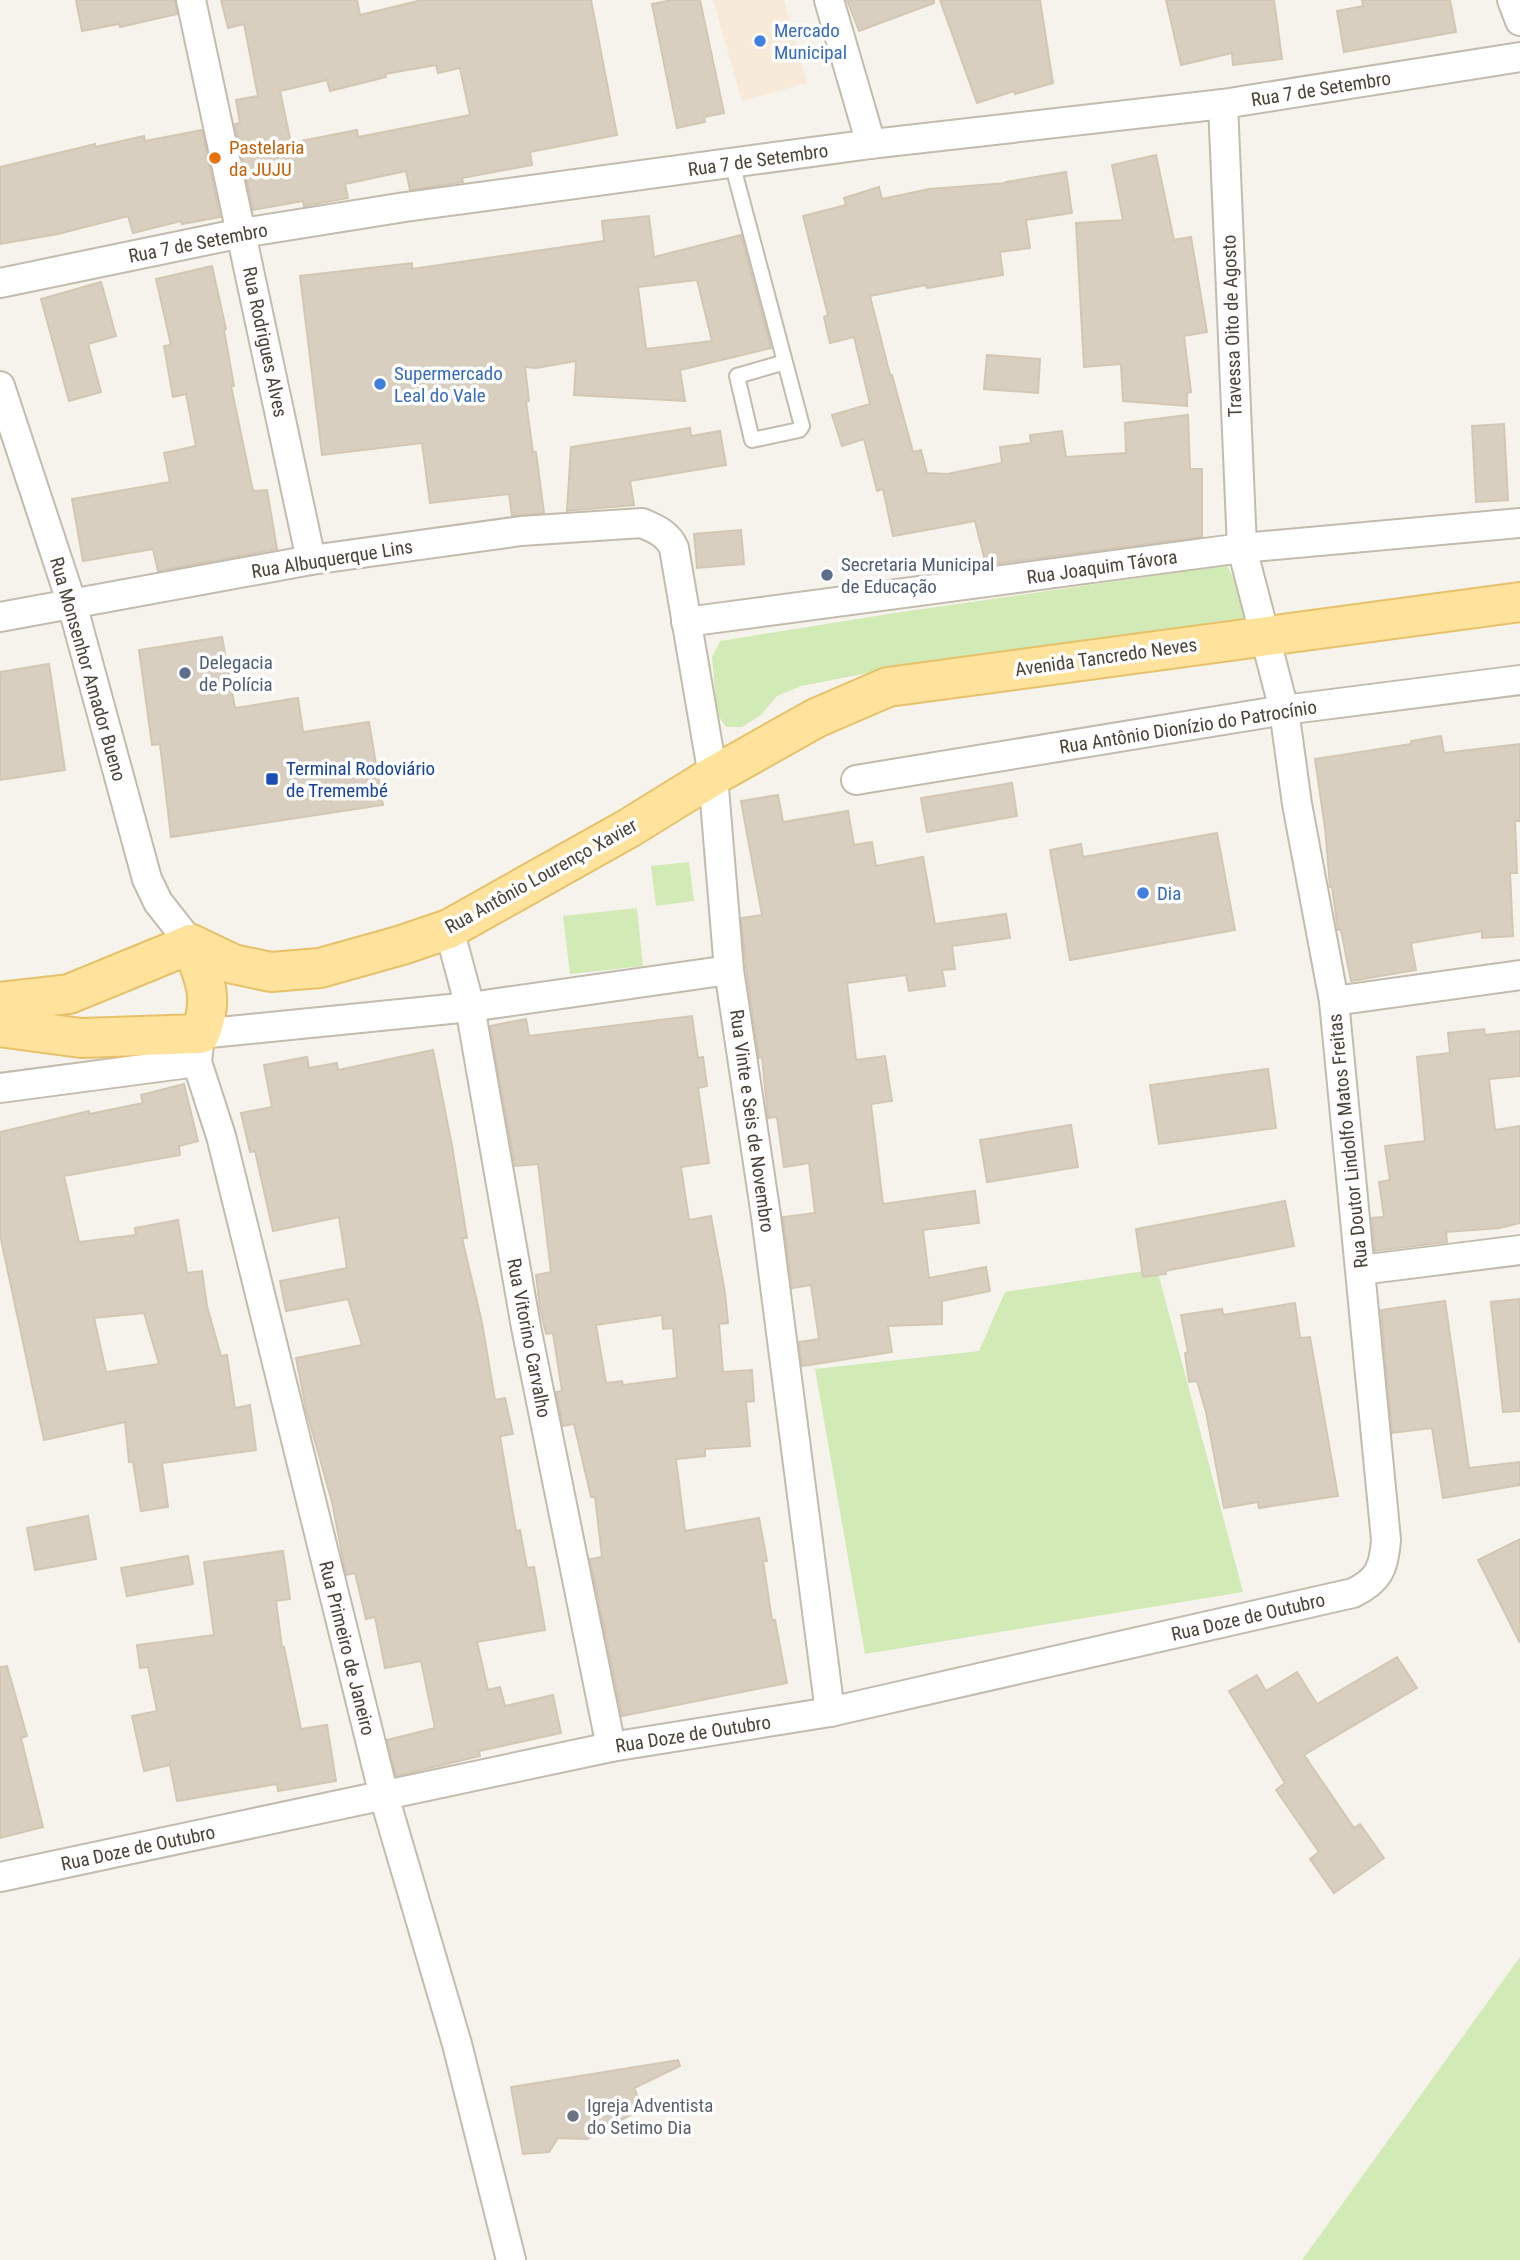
<svg xmlns="http://www.w3.org/2000/svg" width="1520" height="2260" font-family="'Roboto Condensed',sans-serif">
	<style>
		.commercial { fill: #f7ead8 }
		.green { fill: #d2eab5 }
		.building { fill: #d8cfc1; stroke: #d3c7b4; stroke-width: 2; fill-rule: evenodd }
		.lines { fill: none; stroke-linecap: round; stroke-linejoin: round }
		.service-casing { stroke: #c2bbae; stroke-width: 18 }
		.minor-casing { stroke: #c2bbae; stroke-width: 32 }
		.primary-casing { stroke: #e6c16a; stroke-width: 42 }
		.service { stroke: #fff; stroke-width: 14 }
		.minor { stroke: #fff; stroke-width: 28 }
		.primary { stroke: #ffe39c; stroke-width: 38 }
		.shop-dot { fill: #3f7fe0; stroke: #fff; stroke-width: 2.5 }
		.food-dot { fill: #e8710a; stroke: #fff; stroke-width: 2.5 }
		.service-dot { fill: #5c6f8a; stroke: #fff; stroke-width: 2.5 }
		.transit-dot { fill: #1a4fb4; stroke: #fff; stroke-width: 2.5 }
		.worship-dot { fill: #6b7280; stroke: #fff; stroke-width: 2.5 }
		.labels { text-anchor: middle; dominant-baseline: central; stroke-width: 7; stroke-linejoin: round; paint-order: stroke }
		.shop-label { font-size: 19px; fill: #366cbe; stroke: #fff; text-anchor: start }
		.street-label { font-size: 19px; fill: #4b4439; stroke: #fff }
		.food-label { font-size: 19px; fill: #c56008; stroke: #fff; text-anchor: start }
		.service-label { font-size: 19px; fill: #4e5e75; stroke: #fff; text-anchor: start }
		.transit-label { font-size: 19px; fill: #164399; stroke: #fff; text-anchor: start }
		.worship-label { font-size: 19px; fill: #5b616d; stroke: #fff; text-anchor: start }
	</style>
	<rect width="100%" height="100%" fill="#f6f3ec"/>
	<!-- commercial -->
	<polygon class="commercial" points="713,0 784,0 807,83 742,101"/>
	<!-- green -->
	<g class="green">
		<polygon points="1227,565 1237,586 1249,627 878,671 801,686 777,696 761,715 742,727 726,727 717,714 712,657 720,641 895,613"/>
		<polygon points="689,862 694,901 656,906 651,866"/>
		<polygon points="637,908 643,966 570,974 563,916"/>
		<polygon points="1157,1269 1243,1592 865,1654 815,1369 979,1351 1005,1292"/>
		<polygon points="1520,1957 1520,2260 1302,2260"/>
	</g>
	<!-- building -->
	<g class="building">
		<polygon points="76,0 175,0 177,14 120,27 119,24 82,31"/>
		<path d="M221 0H357L360 15 422 0H591L617 135 530 152 532 165 462 178 463 182 410 190 406 171 345 184 348 198 304 206 303 201 253 210 235 124 240 123 236 100 258 96 244 24 228 28ZM436 65 438 73 460 68 470 115 358 137 357 130 291 143 280 91 327 80 330 91 386 77 385 74Z"/>
		<polygon points="672,0 700,0 724,113 704,117 705,122 677,128 652,4"/>
		<polygon points="847,0 934,0 934,3 859,31"/>
		<polygon points="940,0 1040,0 1053,83 1015,94 1014,91 977,103"/>
		<polygon points="1166,0 1274,0 1282,59 1233,65 1232,53 1181,65"/>
		<polygon points="1362,0 1450,0 1456,32 1344,52 1337,11 1363,6"/>
		<polygon points="202,130 220,217 182,224 181,221 133,233 128,216 58,234 0,244 0,167 95,144 95,147 144,136 145,141"/>
		<polygon points="1156,155 1174,240 1191,237 1207,332 1184,336 1191,392 1187,393 1187,406 1123,401 1121,364 1084,367 1076,223 1123,220 1112,165"/>
		<polygon points="1066,172 1072,213 1026,220 1030,248 1000,252 1003,275 927,288 926,285 870,296 890,375 892,375 913,452 921,450 927,473 947,474 1002,463 1000,447 1031,443 1030,435 1062,431 1066,457 1126,453 1125,423 1188,415 1190,469 1202,469 1202,537 986,565 975,521 893,536 883,489 877,491 864,439 842,446 832,415 870,404 854,337 830,343 824,317 828,315 803,216 846,205 844,198 879,187 882,199 929,189 1007,183 1006,182"/>
		<path d="M649 216 654 257 741 235 771 348 680 370 685 401 574 395 576 361 536 368 525 367 529 401 526 402 533 452H536L544 513 512 516 509 494 430 503 422 443 322 455 300 276 412 263V269L604 241 602 221ZM697 280 712 341 646 349 638 287Z"/>
		<polygon points="212,266 226,329 224,330 234,386 231,386 253,491 267,490 277,549 158,571 153,549 83,561 72,499 170,482 164,453 196,446 186,394 173,397 164,346 171,345 156,279"/>
		<polygon points="101,282 116,336 88,344 101,392 69,401 41,299"/>
		<polygon points="987,355 1040,359 1038,393 984,389"/>
		<polygon points="1504,424 1508,500 1476,502 1472,426"/>
		<polygon points="690,428 691,436 720,431 726,465 630,481 634,505 567,511 571,447"/>
		<polygon points="741,530 744,564 697,568 694,534"/>
		<polygon points="222,637 235,708 298,698 303,732 369,722 383,805 171,837 160,744 152,745 139,650"/>
		<polygon points="49,664 65,770 0,780 0,672"/>
		<polygon points="1441,736 1444,753 1520,744 1520,821 1515,821 1517,873 1510,873 1513,936 1482,938 1482,931 1411,943 1416,970 1351,981 1341,930 1338,930 1332,887 1330,887 1325,828 1315,759 1411,744 1411,741"/>
		<polygon points="1012,783 1017,816 927,832 921,798"/>
		<polygon points="778,795 783,822 848,811 854,845 872,842 876,866 923,857 935,924 1006,914 1010,938 952,946 955,969 942,970 945,986 909,991 906,975 847,983 856,1060 885,1056 892,1101 871,1104 883,1204 975,1191 979,1223 923,1230 929,1278 986,1267 990,1291 942,1301 942,1324 888,1326 892,1352 802,1366 799,1342 819,1339 811,1285 792,1288 783,1217 815,1213 809,1163 784,1167 777,1117 768,1118 762,1057 759,1058 746,968 741,918 762,915 741,801"/>
		<polygon points="1217,833 1235,930 1070,960 1050,850 1081,844 1083,857"/>
		<path d="M692 1016 698 1058 703 1057 707 1086 698 1088 709 1163 681 1167 689 1220 711 1216 725 1293 728 1323 719 1324 723 1372 752 1370 754 1401 746 1402 750 1446 705 1449V1456L676 1459 685 1531 759 1518 767 1561H763L772 1620H775L787 1683 622 1716 590 1559 602 1557 595 1497H591L574 1424 563 1426 556 1392 562 1391 553 1333 546 1334 540 1308 536 1275 551 1272 538 1164 515 1166 490 1026 526 1019 529 1036ZM662 1315 663 1329 673 1328 677 1378 623 1385 622 1381 606 1383 596 1325Z"/>
		<polygon points="1484,1029 1485,1035 1520,1031 1520,1076 1489,1079 1495,1130 1520,1126 1520,1223 1500,1228 1446,1232 1447,1242 1375,1251 1372,1218 1384,1217 1379,1182 1390,1180 1385,1146 1425,1141 1417,1057 1450,1053 1448,1033"/>
		<polygon points="433,1050 452,1146 467,1238 462,1238 482,1323 495,1400 505,1398 513,1434 500,1436 516,1531 520,1530 527,1568 534,1567 545,1630 477,1642 488,1690 500,1687 505,1706 553,1695 561,1733 479,1751 480,1756 396,1776 387,1740 435,1728 421,1661 385,1668 375,1617 366,1619 355,1573 346,1575 332,1502 306,1409 296,1358 362,1345 348,1299 286,1311 280,1281 347,1268 339,1217 273,1231 255,1151 250,1152 241,1113 272,1107 264,1065 307,1057 309,1068 337,1063 338,1070"/>
		<polygon points="1268,1069 1276,1128 1159,1144 1150,1085"/>
		<path d="M184 1084 198 1141 179 1146 180 1155 64 1176 79 1242 136 1235 135 1228 178 1220 187 1273 202 1271 207 1306 221 1356 227 1355 235 1408 250 1405 256 1450 162 1463 168 1507 141 1511 133 1462H129L125 1422 44 1440 0 1235V1132L89 1111V1114L143 1103 141 1095ZM144 1313 159 1364 106 1372 94 1318Z"/>
		<polygon points="1071,1125 1078,1167 987,1182 980,1140"/>
		<polygon points="1285,1201 1294,1246 1165,1271 1166,1274 1143,1277 1136,1229"/>
		<polygon points="1520,1299 1520,1411 1503,1412 1491,1302"/>
		<polygon points="1445,1301 1469,1468 1520,1462 1520,1485 1443,1498 1432,1428 1392,1433 1381,1310"/>
		<polygon points="1295,1303 1300,1338 1310,1337 1338,1496 1259,1508 1258,1502 1224,1508 1206,1412 1197,1381 1189,1382 1185,1353 1188,1352 1181,1315 1222,1309 1223,1315"/>
		<polygon points="88,1516 96,1559 35,1570 27,1528"/>
		<polygon points="1520,1539 1520,1643 1478,1560"/>
		<polygon points="283,1551 290,1599 276,1601 282,1648 284,1647 301,1729 327,1725 336,1781 278,1791 277,1784 177,1801 170,1765 144,1771 132,1716 157,1711 148,1667 140,1668 137,1645 214,1635 204,1562"/>
		<polygon points="188,1556 193,1584 127,1596 121,1568"/>
		<polygon points="1397,1657 1417,1688 1304,1755 1354,1828 1360,1824 1384,1858 1334,1893 1310,1859 1319,1852 1276,1790 1285,1783 1229,1691 1257,1675 1266,1691 1297,1672 1317,1704"/>
		<polygon points="7,1666 27,1736 21,1738 43,1827 0,1838 0,1667"/>
		<polygon points="678,2060 680,2066 634,2088 643,2108 587,2139 558,2138 549,2152 523,2154 511,2087"/>
	</g>
	<g class="lines">
		<!-- service casing -->
		<g class="service-casing">
			<polyline id="service" points="732,163 802,426 799,430 752,440 737,376 785,362"/>
		</g>
		<!-- minor casing -->
		<g class="minor-casing">
			<g id="minor">
				<polyline points="191,0 311,560"/>
				<polyline points="829,0 871,144"/>
				<polyline points="1512,0 1520,21"/>
				<polyline points="0,283 242,233 405,207 871,144 1223,104 1520,57"/>
				<polyline points="0,386 72,604 147,879 158,902 191,944"/>
				<path d="M0 617 311 560 521 531 642 523C656 529 668 534 674 548L713 776 729 970 766 1216 830 1712"/>
				<polyline points="686,622 1242,548 1520,523"/>
				<polyline points="856,780 1284,710 1520,680"/>
				<polyline points="449,929 470,1007 526,1327 611,1747"/>
				<polyline points="1334,1001 1520,975"/>
				<polyline points="0,1088 197,1062"/>
				<polyline points="1361,1270 1520,1250"/>
				<path d="M0 1877 611 1747 830 1712 1353 1593C1378 1581 1384 1569 1386 1540L1334 1001 1297 804 1284 710 1242 548 1223 104"/>
				<polyline points="511,2260 457,2044 384,1796 221,1136 197,1062 200,1034 470,1007 729,970"/>
			</g>
		</g>
		<!-- primary casing -->
		<g class="primary-casing">
			<g id="primary">
				<polyline points="0,1002 69,994 191,944 233,964 271,972 320,968 402,945 449,929 629,828 713,776 816,718 888,687 1520,602"/>
				<path d="M0 1027 81 1038 200 1034C215 998 204 977 191 944"/>
			</g>
		</g>
		<!-- service -->
		<use href="#service" class="service"/>
		<!-- minor -->
		<use href="#minor" class="minor"/>
		<!-- primary -->
		<use href="#primary" class="primary"/>
	</g>
	<!-- markers -->
	<g class="shop-dot">
		<circle cx="760" cy="41" r="7"/>
		<circle cx="380" cy="384" r="7"/>
		<circle cx="1143" cy="893" r="7"/>
	</g>
	<circle class="food-dot" cx="215" cy="158" r="7"/>
	<g class="service-dot">
		<circle cx="827" cy="575" r="7"/>
		<circle cx="185" cy="673" r="7"/>
	</g>
	<rect class="transit-dot" x="265" y="772" width="14" height="14" rx="3.5"/>
	<circle class="worship-dot" cx="573" cy="2116" r="7"/>
	<g class="labels">
		<!-- shop labels -->
		<g class="shop-label">
			<text x="774" y="30">Mercado<tspan x="774" dy="22">Municipal</tspan></text>
			<text x="394" y="373">Supermercado<tspan x="394" dy="22">Leal do Vale</tspan></text>
			<text x="1157" y="893">Dia</text>
		</g>
		<!-- street labels -->
		<g class="street-label">
			<text transform="translate(1321 89) rotate(-9)">Rua 7 de Setembro</text>
			<text transform="translate(758 160) rotate(-8)">Rua 7 de Setembro</text>
			<text transform="translate(198 243) rotate(-11)">Rua 7 de Setembro</text>
			<text transform="translate(1232 326) rotate(-92)">Travessa Oito de Agosto</text>
			<text transform="translate(265 342) rotate(78)">Rua Rodrigues Alves</text>
			<text transform="translate(332 559) rotate(-9)">Rua Albuquerque Lins</text>
			<text transform="translate(1102 567) rotate(-8)">Rua Joaquim Távora</text>
			<text transform="translate(1106 657) rotate(-8)">Avenida Tancredo Neves</text>
			<text transform="translate(88 669) rotate(74)">Rua Monsenhor Amador Bueno</text>
			<text transform="translate(1188 727) rotate(-9)">Rua Antônio Dionízio do Patrocínio</text>
			<text transform="translate(541 876) rotate(-29)">Rua Antônio Lourenço Xavier</text>
			<text transform="translate(752 1121) rotate(82)">Rua Vinte e Seis de Novembro</text>
			<text transform="translate(1348 1141) rotate(-96)">Rua Doutor Lindolfo Matos Freitas</text>
			<text transform="translate(529 1338) rotate(79)">Rua Vitorino Carvalho</text>
			<text transform="translate(1248 1617) rotate(-13)">Rua Doze de Outubro</text>
			<text transform="translate(347 1648) rotate(76)">Rua Primeiro de Janeiro</text>
			<text transform="translate(693 1734) rotate(-9)">Rua Doze de Outubro</text>
			<text transform="translate(138 1848) rotate(-12)">Rua Doze de Outubro</text>
		</g>
		<!-- food labels -->
		<g class="food-label">
			<text x="229" y="147">Pastelaria<tspan x="229" dy="22">da JUJU</tspan></text>
		</g>
		<!-- service labels -->
		<g class="service-label">
			<text x="841" y="564">Secretaria Municipal<tspan x="841" dy="22">de Educação</tspan></text>
			<text x="199" y="662">Delegacia<tspan x="199" dy="22">de Polícia</tspan></text>
		</g>
		<!-- transit labels -->
		<g class="transit-label">
			<text x="286" y="768">Terminal Rodoviário<tspan x="286" dy="22">de Tremembé</tspan></text>
		</g>
		<!-- worship labels -->
		<g class="worship-label">
			<text x="587" y="2105">Igreja Adventista<tspan x="587" dy="22">do Setimo Dia</tspan></text>
		</g>
	</g>
</svg>
